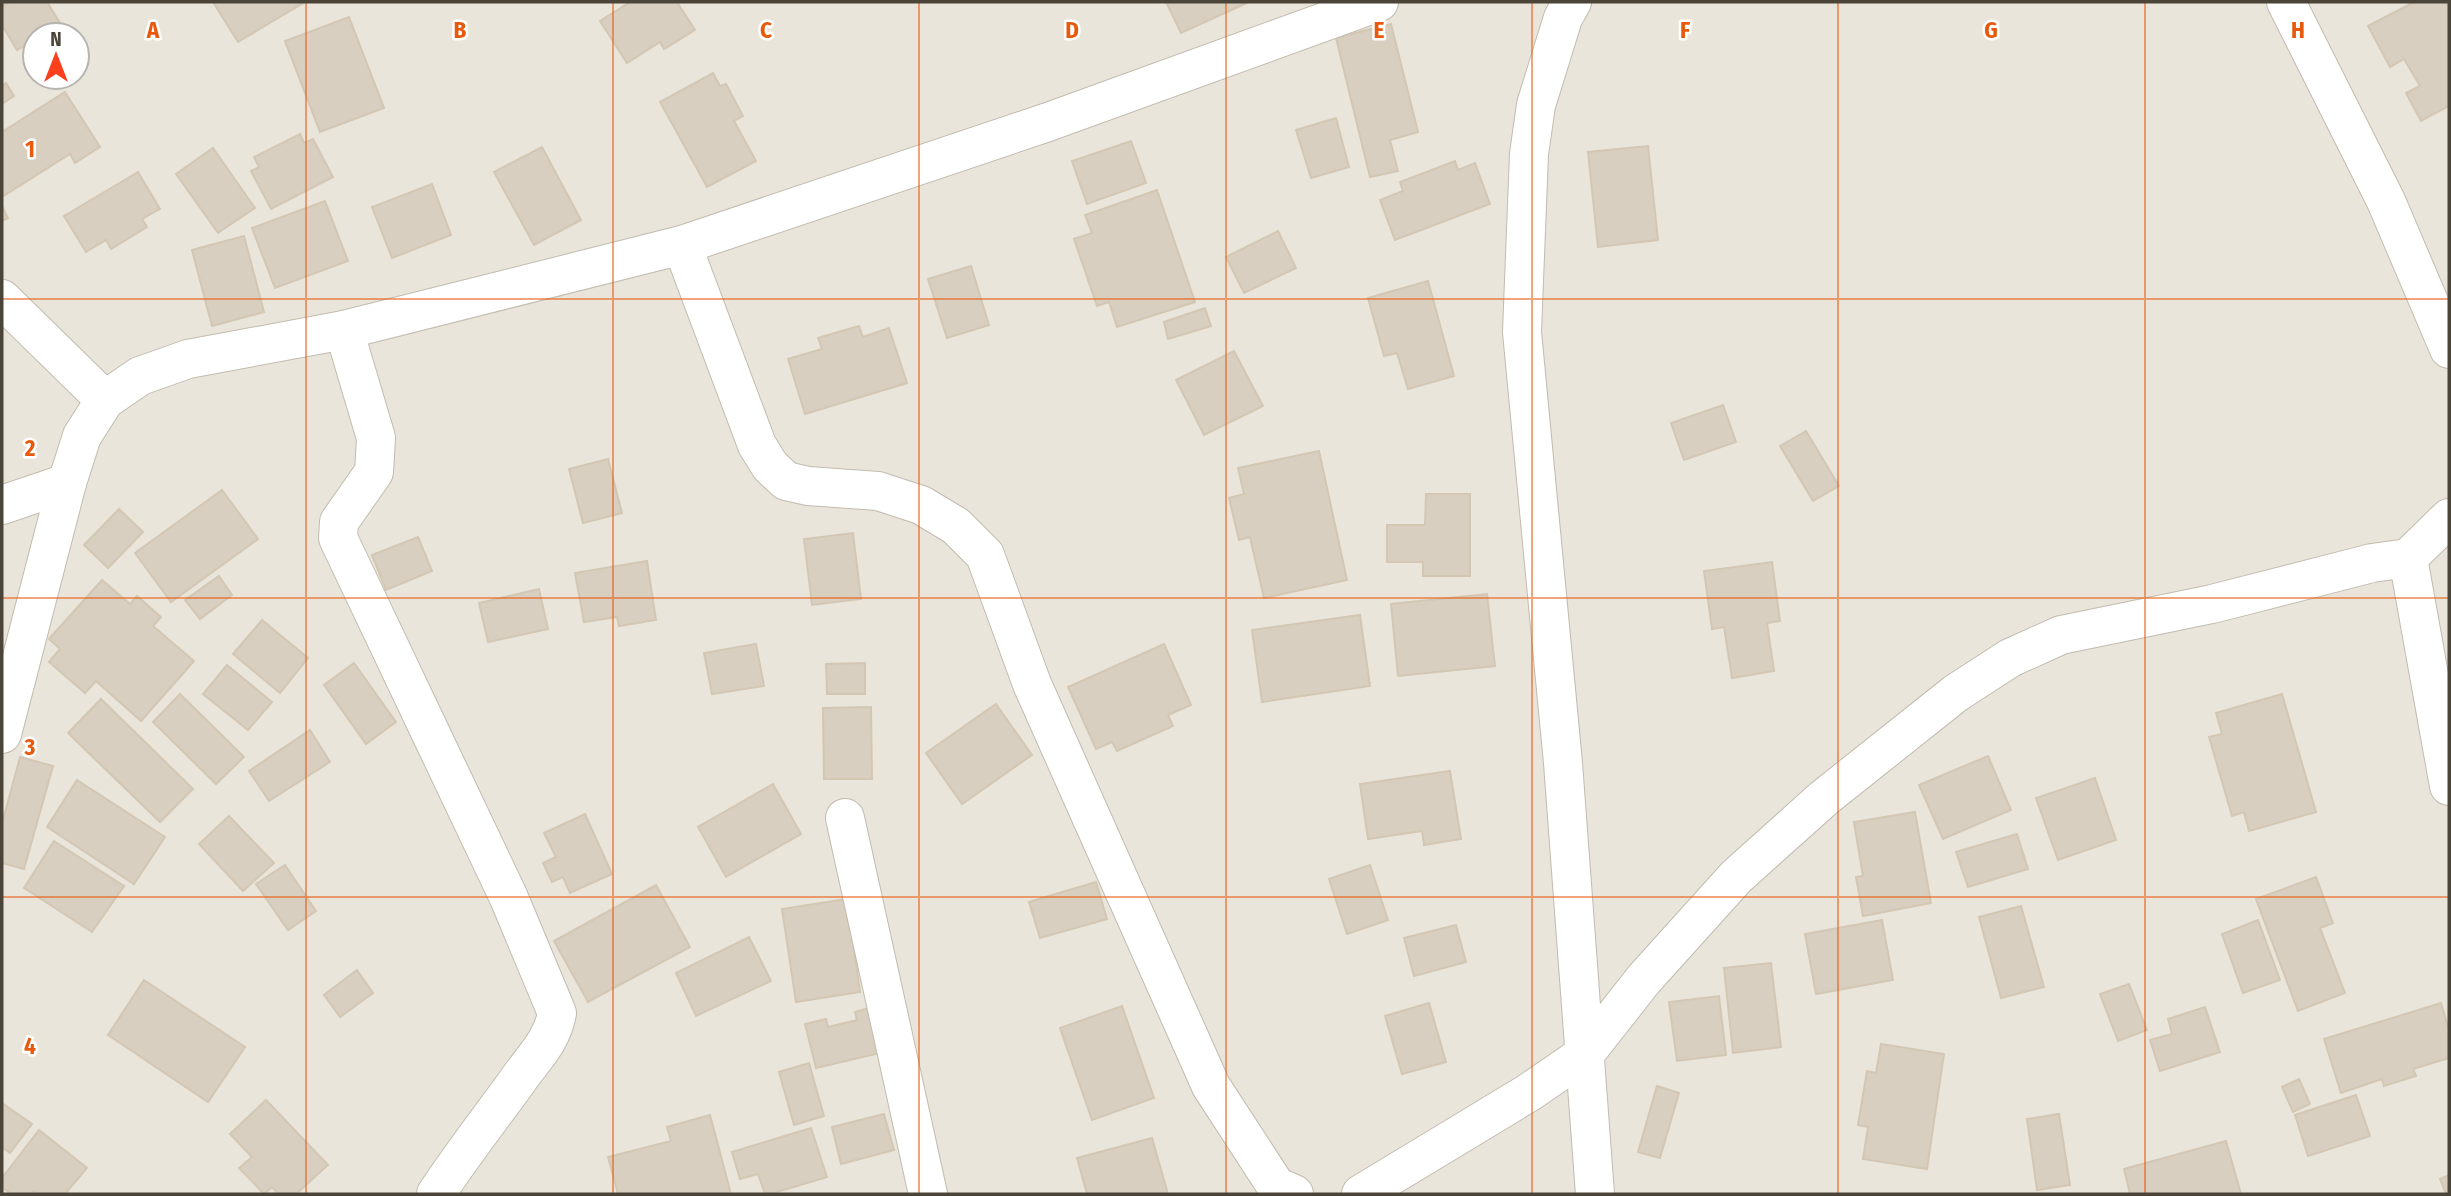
<svg xmlns="http://www.w3.org/2000/svg" width="2451" height="1196" font-family="'Fira Sans Condensed',sans-serif">
	<style>
		.residential { fill: #eae5da; fill-rule: evenodd }
		.building { fill: #d8cfc1; stroke: #d3c7b4; stroke-width: 2 }
		.lines { fill: none; stroke-linecap: round; stroke-linejoin: round }
		.minor-casing { stroke: #c2bbae; stroke-width: 40 }
		.minor { stroke: #fff; stroke-width: 38 }
		.grid { fill: none; stroke: #e8590c; stroke-width: 2; stroke-opacity: 0.55 }
		.grid-label { font-size: 23px; text-anchor: middle; font-weight: bold; fill: #e8590c; stroke: #fff; stroke-width: 5; stroke-linejoin: round; paint-order: stroke }
	</style>
	<rect width="100%" height="100%" fill="#f6f3ec"/>
	<!-- residential -->
	<path class="residential" d="M2 2H2449V1194H2ZM35 35H77V77H35Z"/>
	<!-- building -->
	<g class="building">
		<polygon points="9,2 47,2 60,23 41,35 35,35 35,39 17,50 2,25 2,6"/>
		<polygon points="213,2 305,2 238,42"/>
		<polygon points="630,2 677,2 695,30 664,49 660,42 627,63 600,21"/>
		<polygon points="1166,2 1249,2 1181,33"/>
		<polygon points="2414,2 2447,2 2449,6 2449,106 2421,121 2406,93 2420,86 2404,59 2390,67 2368,26"/>
		<polygon points="349,17 384,108 320,132 285,41"/>
		<polygon points="1391,24 1418,132 1390,140 1398,171 1370,177 1336,38"/>
		<polygon points="713,73 720,86 726,84 743,116 734,121 756,161 707,187 660,102"/>
		<polygon points="6,83 14,96 2,104 2,86"/>
		<polygon points="65,92 100,147 75,163 70,154 2,197 2,132"/>
		<polygon points="1336,118 1349,167 1311,178 1296,130"/>
		<polygon points="300,134 304,143 313,139 333,177 271,209 251,171 259,167 254,157"/>
		<polygon points="1131,141 1146,183 1087,204 1072,161"/>
		<polygon points="1648,146 1658,240 1598,247 1588,152"/>
		<polygon points="542,147 581,220 534,245 494,172"/>
		<polygon points="213,148 255,208 218,233 176,174"/>
		<polygon points="1455,161 1458,170 1475,163 1490,204 1395,240 1380,200 1403,191 1400,182"/>
		<polygon points="138,172 160,209 142,219 147,227 111,249 106,240 86,252 64,216"/>
		<polygon points="432,184 451,235 392,258 372,207"/>
		<polygon points="1157,190 1195,302 1117,327 1109,302 1097,306 1074,239 1092,233 1085,215"/>
		<polygon points="325,201 348,261 275,288 252,228"/>
		<polygon points="2,206 8,218 2,221"/>
		<polygon points="1278,231 1296,268 1244,293 1226,257"/>
		<polygon points="244,236 264,312 212,326 192,250"/>
		<polygon points="971,266 989,325 947,338 928,279"/>
		<polygon points="1428,281 1454,376 1408,389 1397,353 1384,356 1368,298"/>
		<polygon points="1205,308 1211,326 1168,339 1164,322"/>
		<polygon points="859,326 863,337 889,328 907,383 805,414 788,359 822,349 818,338"/>
		<polygon points="1234,351 1263,406 1204,435 1176,380"/>
		<polygon points="1723,405 1736,442 1684,460 1671,423"/>
		<polygon points="1806,431 1839,486 1813,501 1780,446"/>
		<polygon points="1319,451 1347,580 1264,598 1250,537 1239,540 1229,498 1244,494 1238,468"/>
		<polygon points="608,459 622,513 583,523 569,469"/>
		<polygon points="222,490 258,539 171,602 135,553"/>
		<polygon points="1426,494 1470,494 1470,576 1423,576 1423,562 1387,562 1387,525 1425,525"/>
		<polygon points="119,509 143,532 108,568 84,545"/>
		<polygon points="853,533 861,599 812,605 804,539"/>
		<polygon points="418,537 432,571 386,590 372,555"/>
		<polygon points="647,561 656,620 619,626 617,617 584,622 575,573"/>
		<polygon points="1772,562 1780,621 1767,623 1774,671 1732,678 1724,627 1712,629 1704,571"/>
		<polygon points="219,576 232,595 200,619 185,600"/>
		<polygon points="102,580 130,604 137,596 161,617 153,626 194,661 141,721 96,681 85,693 49,662 60,649 49,639"/>
		<polygon points="539,589 548,629 488,642 479,603"/>
		<polygon points="1487,594 1495,666 1398,676 1391,604"/>
		<polygon points="1360,615 1370,686 1262,702 1252,630"/>
		<polygon points="262,620 308,658 280,693 233,654"/>
		<polygon points="756,644 764,686 712,694 704,653"/>
		<polygon points="1164,644 1191,705 1168,715 1173,726 1117,751 1112,742 1096,749 1068,687"/>
		<polygon points="354,663 396,722 366,744 324,685"/>
		<polygon points="865,663 865,694 827,694 826,664"/>
		<polygon points="227,665 272,702 248,730 203,694"/>
		<polygon points="180,694 244,757 216,784 153,722"/>
		<polygon points="2282,694 2316,812 2249,831 2244,812 2232,816 2209,737 2222,734 2216,713"/>
		<polygon points="101,699 193,789 160,822 68,733"/>
		<polygon points="996,704 1032,755 962,804 926,753"/>
		<polygon points="871,707 872,779 824,779 823,708"/>
		<polygon points="310,730 330,762 269,801 249,771"/>
		<polygon points="1988,756 2011,810 1943,839 1919,785"/>
		<polygon points="20,757 53,766 24,869 2,863 2,824"/>
		<polygon points="1450,771 1461,839 1424,845 1422,831 1368,839 1360,784"/>
		<polygon points="2095,778 2116,840 2058,860 2036,798"/>
		<polygon points="77,780 165,837 134,884 47,827"/>
		<polygon points="773,784 801,834 726,877 698,827"/>
		<polygon points="1915,812 1931,903 1863,916 1856,877 1863,876 1854,822"/>
		<polygon points="585,814 612,874 570,893 563,877 552,882 543,863 556,857 544,833"/>
		<polygon points="229,816 274,863 243,891 199,844"/>
		<polygon points="2017,834 2028,869 1968,887 1956,852"/>
		<polygon points="54,841 124,886 92,932 24,888"/>
		<polygon points="285,865 316,911 288,930 256,884"/>
		<polygon points="1370,865 1388,920 1347,934 1329,879"/>
		<polygon points="2316,877 2333,923 2320,928 2345,993 2298,1011 2256,899"/>
		<polygon points="1096,882 1107,919 1040,938 1029,902"/>
		<polygon points="656,885 690,947 588,1002 554,941"/>
		<polygon points="847,899 860,992 796,1002 782,909"/>
		<polygon points="2021,906 2044,987 2001,998 1979,917"/>
		<polygon points="1882,920 1893,980 1816,994 1805,934"/>
		<polygon points="2258,920 2280,980 2243,993 2222,934"/>
		<polygon points="1456,925 1466,962 1414,976 1404,938"/>
		<polygon points="749,937 771,981 696,1016 676,973"/>
		<polygon points="1771,963 1781,1047 1733,1053 1724,968"/>
		<polygon points="357,970 373,993 340,1017 324,995"/>
		<polygon points="144,980 245,1047 208,1102 108,1035"/>
		<polygon points="2129,984 2147,1030 2118,1041 2100,994"/>
		<polygon points="1719,996 1726,1055 1677,1061 1669,1002"/>
		<polygon points="1429,1003 1446,1062 1402,1074 1385,1016"/>
		<polygon points="2441,1003 2449,1030 2449,1058 2413,1069 2416,1076 2384,1086 2382,1079 2341,1093 2324,1039"/>
		<polygon points="1122,1006 1154,1098 1092,1120 1060,1028"/>
		<polygon points="873,1007 884,1052 816,1068 805,1024 826,1019 828,1027 857,1020 855,1012"/>
		<polygon points="2205,1007 2220,1052 2160,1071 2150,1040 2172,1034 2168,1019"/>
		<polygon points="1881,1044 1944,1054 1927,1169 1863,1159 1868,1127 1858,1125 1867,1071 1876,1073"/>
		<polygon points="809,1063 824,1116 794,1125 779,1072"/>
		<polygon points="2299,1079 2310,1104 2293,1112 2282,1087"/>
		<polygon points="1657,1086 1679,1093 1660,1158 1638,1152"/>
		<polygon points="2356,1095 2370,1136 2308,1156 2295,1115"/>
		<polygon points="266,1100 328,1165 296,1194 279,1194 272,1187 264,1194 239,1168 252,1157 230,1134"/>
		<polygon points="2,1103 32,1124 10,1153 2,1147"/>
		<polygon points="884,1114 894,1150 841,1164 832,1127"/>
		<polygon points="2059,1114 2070,1185 2037,1190 2027,1119"/>
		<polygon points="710,1115 731,1194 618,1194 608,1157 671,1141 667,1127"/>
		<polygon points="811,1128 827,1177 770,1194 765,1194 758,1174 740,1179 732,1152"/>
		<polygon points="39,1130 87,1168 65,1194 38,1194 34,1191 31,1194 11,1194 2,1187 2,1178"/>
		<polygon points="1152,1138 1168,1194 1087,1194 1077,1158"/>
		<polygon points="2226,1141 2241,1194 2130,1194 2124,1169"/>
		<polygon points="2449,1175 2449,1194 2446,1194 2440,1179"/>
	</g>
	<g class="lines">
		<!-- minor casing -->
		<g class="minor-casing">
			<g id="minor">
				<polyline points="1572,2 1563,18 1536,105 1529,154 1522,332 1563,763 1595,1194"/>
				<polyline points="2286,2 2386,201 2449,349"/>
				<polyline points="682,245 757,445 770,466 786,481 808,486 878,491 921,505 956,526 985,555 1032,684 1211,1086 1276,1186 1294,1194"/>
				<polyline points="2,299 105,400"/>
				<path d="M344 330 376 438 374 472 339 522 338 538 509 898 557 1013C552 1042 532 1059 516 1083 489 1120 461 1156 436 1194"/>
				<polyline points="2,505 67,483"/>
				<polyline points="2408,558 2449,786"/>
				<polyline points="2,734 67,483 82,436 105,400 140,376 188,359 344,330 682,245 1048,122 1379,2"/>
				<polyline points="845,818 928,1194"/>
				<polyline points="1361,1194 1528,1093 1585,1054 1644,979 1736,877 1824,798 1956,693 2010,658 2061,635 2212,604 2372,563 2408,558 2449,518"/>
			</g>
		</g>
		<!-- minor -->
		<use href="#minor" class="minor"/>
	</g>
	<!-- grid -->
	<path class="grid" d="M306 2V1194M613 2V1194M919 2V1194M1226 2V1194M1532 2V1194M1838 2V1194M2145 2V1194M2 299H2449M2 598H2449M2 897H2449"/>
	<g class="grid-label">
		<text x="153" y="38">A</text>
		<text x="460" y="38">B</text>
		<text x="766" y="38">C</text>
		<text x="1072" y="38">D</text>
		<text x="1379" y="38">E</text>
		<text x="1685" y="38">F</text>
		<text x="1991" y="38">G</text>
		<text x="2298" y="38">H</text>
		<text x="30" y="157">1</text>
		<text x="30" y="456">2</text>
		<text x="30" y="755">3</text>
		<text x="30" y="1054">4</text>
	</g>
	<!-- border -->
	<rect width="2451" height="1196" fill="none" stroke="#4b4439" stroke-width="7"/>
	<!-- north arrow -->
	<g transform="translate(56 56)"><circle r="33" fill="#ffffff" stroke="#b7b4b0" stroke-width="2"/>
	<path d="M0-5L12 26L0 18L-12 26Z" fill="#fc3f1d"/>
	<text y="-10" font-size="19" font-weight="bold" text-anchor="middle" fill="#4b4439">N</text>
	</g>
</svg>
